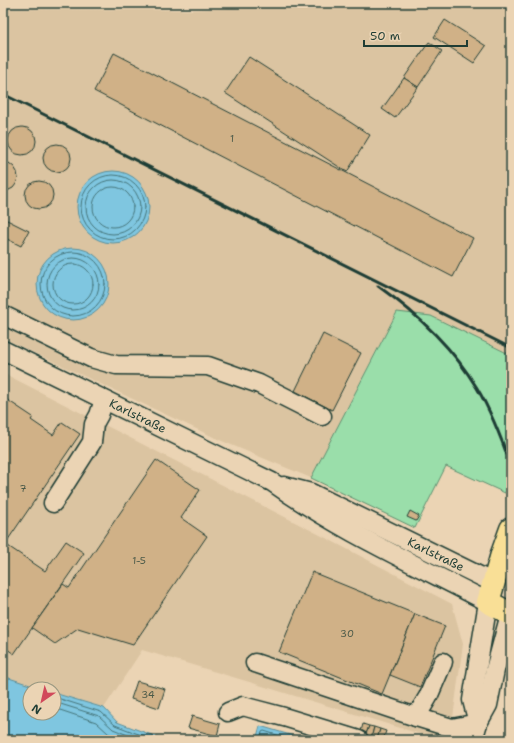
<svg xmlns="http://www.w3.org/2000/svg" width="514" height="743" font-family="'Shantell Sans',sans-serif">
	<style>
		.built { fill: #dbc4a1 }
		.green { fill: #9adeaa; stroke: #5c8e6f }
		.water { fill: #7fc6e0; stroke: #598f9b }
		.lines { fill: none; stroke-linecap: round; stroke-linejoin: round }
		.shore { stroke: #457479; stroke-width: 1 }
		.building { fill: #d0b187; stroke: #1f3d34 }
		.minor-casing { stroke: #1f3d34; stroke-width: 21 }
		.major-casing { stroke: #1f3d34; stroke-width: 25 }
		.minor { stroke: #ebd4b4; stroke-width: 18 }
		.major { stroke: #f9df96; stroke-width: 22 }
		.rail { stroke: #1f3d34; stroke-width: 3 }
		.labels { text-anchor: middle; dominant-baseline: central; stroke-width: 3.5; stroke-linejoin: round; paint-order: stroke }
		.number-label { font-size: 10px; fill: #4b5a49 }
		.street-label { font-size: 12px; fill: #1f3d34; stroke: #ebd4b4 }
	</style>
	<rect width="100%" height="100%" fill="#ebd4b4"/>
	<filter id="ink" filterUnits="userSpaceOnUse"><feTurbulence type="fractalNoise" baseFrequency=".025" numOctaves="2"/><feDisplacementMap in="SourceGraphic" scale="8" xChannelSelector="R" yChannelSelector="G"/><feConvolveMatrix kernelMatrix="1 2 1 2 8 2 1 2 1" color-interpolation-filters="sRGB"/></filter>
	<g filter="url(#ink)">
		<!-- built -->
		<g class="built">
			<polygon points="317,3 511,3 511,355 431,316 397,313 311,478 222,441 3,338 3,9 192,10 301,5"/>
			<polygon points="3,373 324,537 452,604 463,644 450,740 440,740 236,678 142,650 104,708 54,693 54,689 39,689 3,678"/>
		</g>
		<!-- green -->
		<polygon class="green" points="397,312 431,316 511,355 511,484 505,493 446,466 415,528 311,478"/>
		<!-- water -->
		<g class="water">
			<circle cx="113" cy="207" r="36"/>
			<circle cx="73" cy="284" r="36"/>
			<polygon points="3,676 42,689 30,689 30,713 54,713 54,693 104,708 117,722 165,740 3,740"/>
			<polygon points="260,726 307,740 256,740"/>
		</g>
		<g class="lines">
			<!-- shore -->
			<g class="shore">
				<circle cx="113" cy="207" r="32"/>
				<circle cx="113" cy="207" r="27"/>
				<circle cx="113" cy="207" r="20"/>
				<circle cx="73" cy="284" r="32"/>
				<circle cx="73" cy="284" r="26"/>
				<circle cx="73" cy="284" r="20"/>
				<polyline points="54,697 101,712 115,725 154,740"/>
				<polyline points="54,702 99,716 113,729 140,740"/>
				<polyline points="54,708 96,722 109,734 123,740"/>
				<polyline points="260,740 262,732 264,731 293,740"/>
			</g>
		</g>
		<!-- building -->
		<g class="building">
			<polygon points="445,20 486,46 474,63 434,37"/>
			<polygon points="429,42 442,51 418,87 404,78"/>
			<polygon points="114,53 473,238 453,277 94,91"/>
			<polygon points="249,57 370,135 347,172 225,93"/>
			<polygon points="404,78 418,87 395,118 382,109"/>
			<circle cx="22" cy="141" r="14"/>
			<circle cx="57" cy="158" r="14"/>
			<polygon points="3,162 9,163 14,167 17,172 18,178 16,184 13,188 7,191 3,191"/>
			<circle cx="39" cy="195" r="14"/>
			<polygon points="3,218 29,231 21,246 3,237"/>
			<polygon points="323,334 361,353 332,410 295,391"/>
			<polygon points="3,397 33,417 31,420 53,435 62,422 80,434 5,544 45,571 66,541 84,553 14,654 3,646"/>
			<polygon points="156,460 200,490 181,518 207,536 133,645 78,628 55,644 32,628 63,584 69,588"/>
			<polygon points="410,511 419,516 416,521 407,517"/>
			<polygon points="312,572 415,614 382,694 279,652"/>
			<polygon points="415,614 445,626 420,687 390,675"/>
			<polygon points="137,681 165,689 159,708 131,699"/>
			<polygon points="192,716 220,724 217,736 188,728"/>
			<polygon points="363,724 369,726 365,737 360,735"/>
			<polygon points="369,726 374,727 371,739 365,737"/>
			<polygon points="374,727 380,729 377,740 371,739"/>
			<polygon points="380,729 386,731 383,740 377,740"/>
		</g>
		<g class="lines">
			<!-- minor casing -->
			<g class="minor-casing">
				<g id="minor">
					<polyline points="3,315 91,358 116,365 208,366 259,384 322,416"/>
					<path id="s1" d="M3 350 272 482C339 530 415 564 488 602L472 700 478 723"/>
					<path id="s2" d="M284 486 311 493 494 583"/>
					<polyline points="53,503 92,442 94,424 99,415 104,400"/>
					<polyline points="443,662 428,697 416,717 452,728 478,723"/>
					<polyline points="255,663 416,717"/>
					<polyline points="228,712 243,706 250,708 284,717 359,740"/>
					<polyline points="473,740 478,723 488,705 495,670 510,614"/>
				</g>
			</g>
			<!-- major casing -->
			<g class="major-casing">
				<polyline id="major" points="511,529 502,554 488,602 511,614"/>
			</g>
			<!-- minor -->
			<use href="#minor" class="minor"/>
			<!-- major -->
			<use href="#major" class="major"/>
			<!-- rail -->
			<g class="rail">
				<polyline points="3,94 511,348"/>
				<path d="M378 286C416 313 453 348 477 388 492 413 502 440 511 466"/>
				<polyline points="509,740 511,735"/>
			</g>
		</g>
	</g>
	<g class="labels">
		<!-- number labels -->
		<g class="number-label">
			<text x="232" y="138">1</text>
			<text x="23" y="488">7</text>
			<text x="139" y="560">1-5</text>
			<text x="347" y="633">30</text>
			<text x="148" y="694">34</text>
		</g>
		<!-- street labels -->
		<g class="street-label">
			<text stroke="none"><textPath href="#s1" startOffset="150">Karlstraße</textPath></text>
			<text stroke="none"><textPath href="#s2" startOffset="167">Karlstraße</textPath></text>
		</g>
	</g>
	<!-- margin -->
	<rect width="514" height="743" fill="none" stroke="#ebd4b4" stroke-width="16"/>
	<rect x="8" y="8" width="498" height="727" fill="none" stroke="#1f3d34" stroke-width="1.5" filter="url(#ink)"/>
	<!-- north arrow -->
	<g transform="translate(42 701) rotate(214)"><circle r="19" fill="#ebd4b4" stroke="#999881"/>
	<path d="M0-3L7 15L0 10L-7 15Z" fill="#d1495b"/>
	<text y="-6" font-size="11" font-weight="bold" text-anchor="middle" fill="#1f3d34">N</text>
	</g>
	<!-- scale -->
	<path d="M364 40v6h103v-6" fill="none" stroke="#1f3d34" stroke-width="2"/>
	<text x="370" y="40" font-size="12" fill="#1f3d34" stroke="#ebd4b4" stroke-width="3" paint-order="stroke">50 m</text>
</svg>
